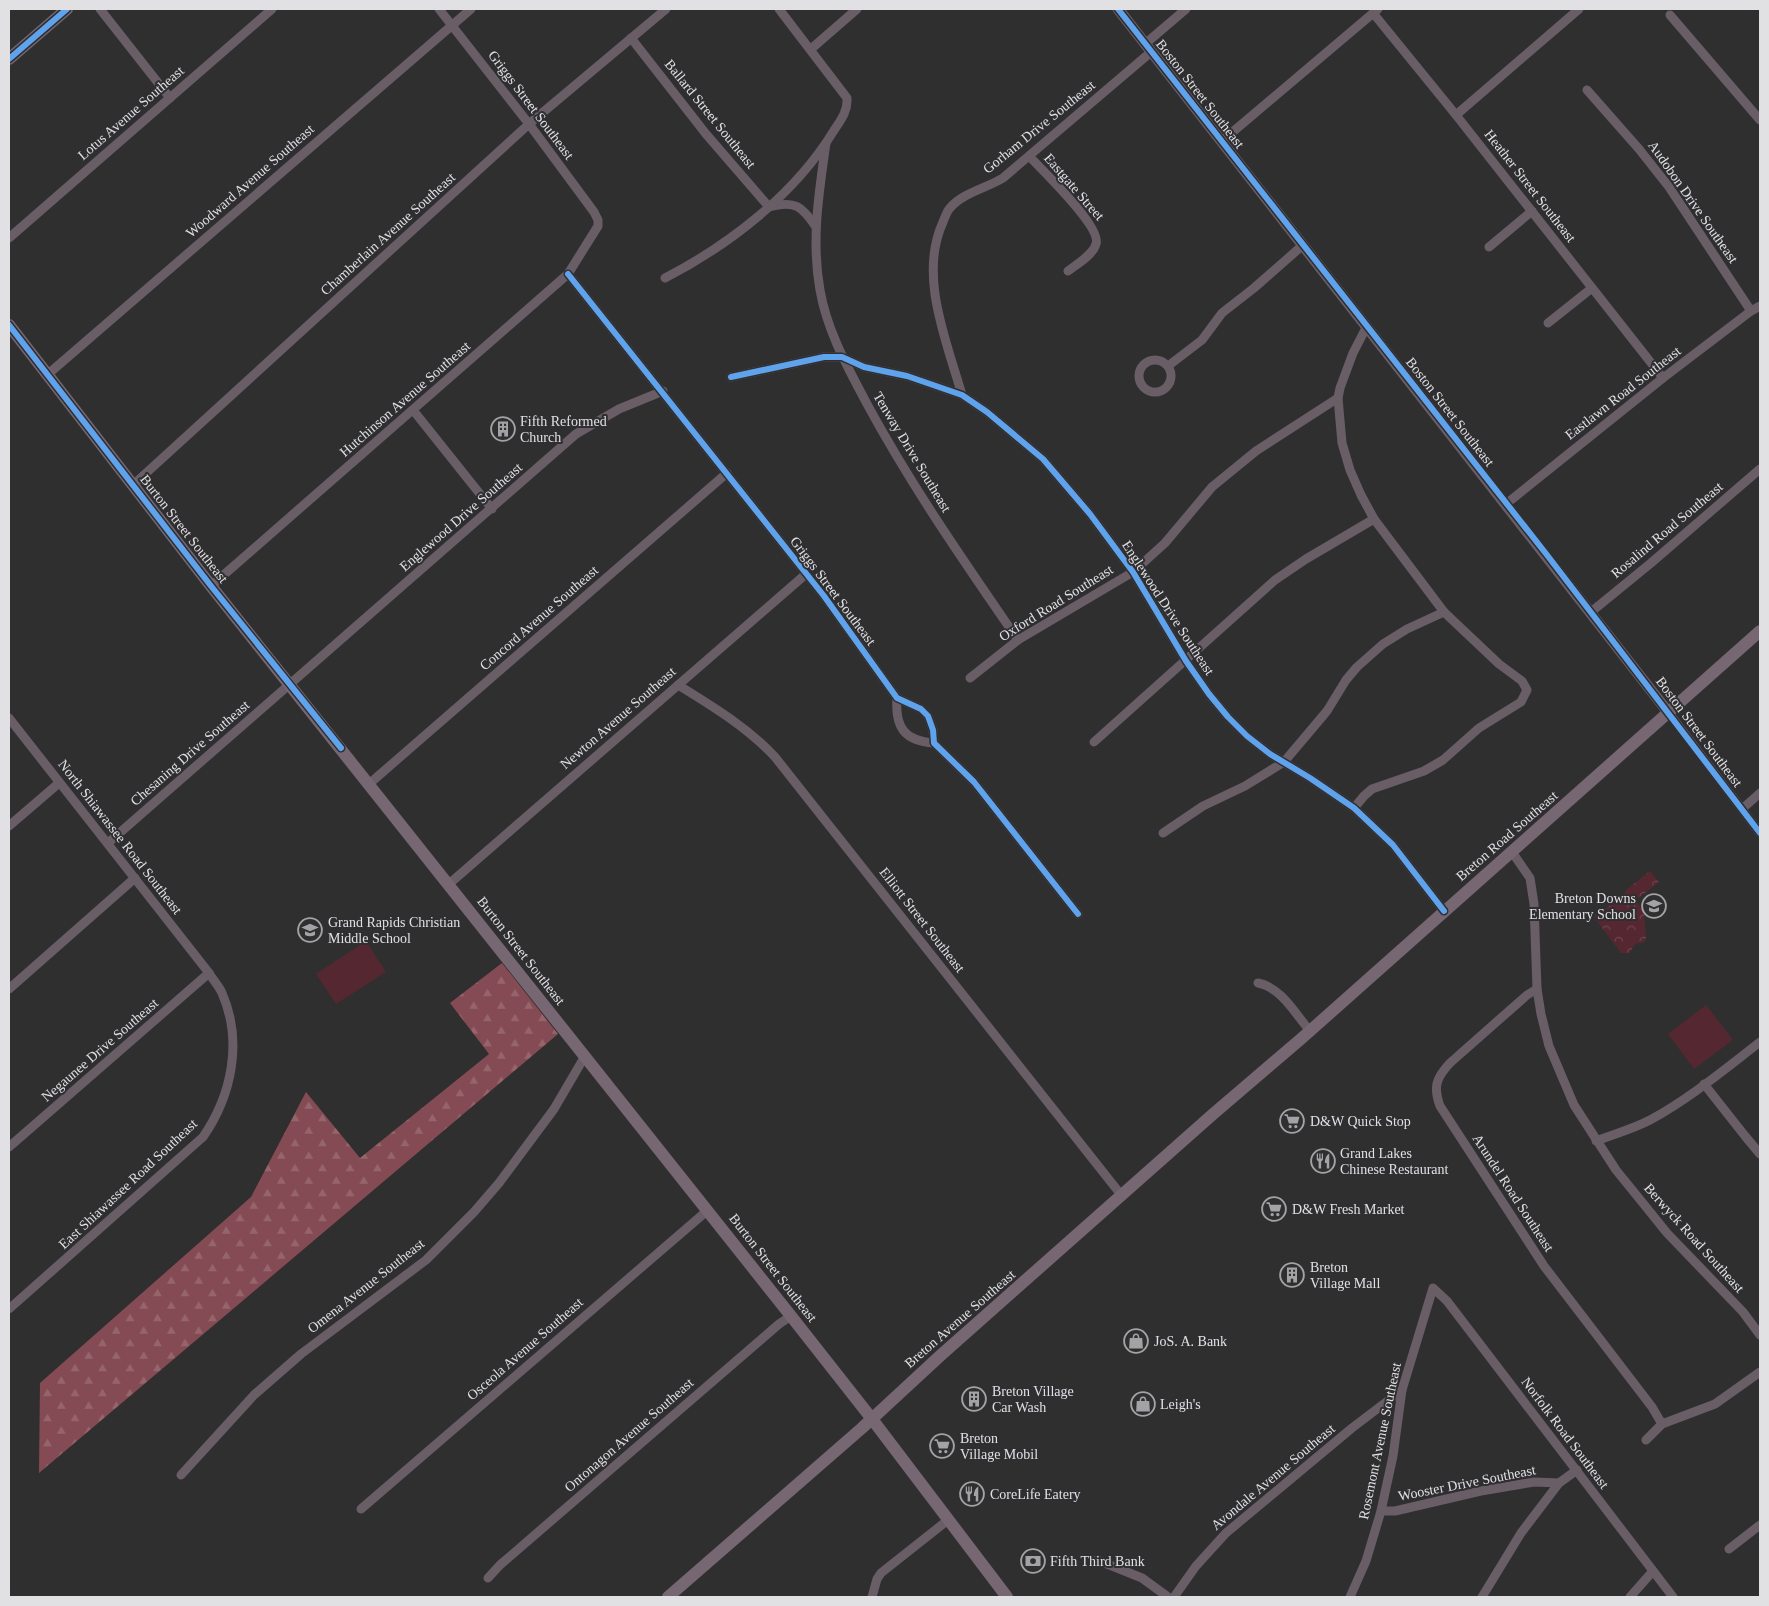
<svg xmlns="http://www.w3.org/2000/svg" width="1769" height="1606" font-family="Georgia,serif">
	<style>
		.forest { fill: url(#forest-firs) }
		.park { fill: url(#park-crowns) }
		.pitch { fill: #552730 }
		.lines { fill: none; stroke-linecap: round; stroke-linejoin: round }
		.minor { stroke: #695d66; stroke-width: 9 }
		.tertiary { stroke: #695d66; stroke-width: 11 }
		.secondary { stroke: #766772; stroke-width: 12 }
		.cycleway-casing { stroke: #2f2e31; stroke-width: 9 }
		.cycleway { stroke: #60a3ed; stroke-width: 6 }
		.labels { text-anchor: middle; dominant-baseline: central; stroke-width: 4; stroke-linejoin: round; paint-order: stroke }
		.street-label { font-size: 14px; fill: #e1e0e2; stroke: #2f2e31 }
		.poi-label { font-size: 14px; fill: #e1e0e2; stroke: #2f2e31; text-anchor: start }
	</style>
	<defs>
		<pattern id="forest-firs" width="22" height="20" patternUnits="userSpaceOnUse" patternTransform="scale(1.25)"><rect width="22" height="20" fill="#854b54"/><path d="M5 1l3.5 6h-7zM16 11l3.5 6h-7z" fill="#96656c"/></pattern>
		<pattern id="park-crowns" width="20" height="18" patternUnits="userSpaceOnUse" patternTransform="scale(1.25)"><rect width="20" height="18" fill="#552730"/><path d="M2 6a3 3 0 1 1 6 0M12 15a3 3 0 1 1 6 0" fill="none" stroke="#6d464e"/></pattern>
	</defs>
	<rect width="100%" height="100%" fill="#2f2f30"/>
	<!-- forest -->
	<polygon class="forest" points="502,963 558,1034 39,1473 40,1383 251,1197 306,1092 360,1158 489,1054 450,1003"/>
	<!-- park -->
	<path class="park" d="M1650 871 1659 882 1636 900 1644 913 1646 939 1644 943C1636 942 1633 946 1630 953H1621L1594 917 1624 895 1626 890Z"/>
	<!-- pitch -->
	<g class="pitch">
		<polygon points="366,941 386,972 336,1004 316,974"/>
		<polygon points="1706,1005 1733,1040 1694,1069 1668,1034"/>
	</g>
	<g class="lines">
		<!-- minor -->
		<g class="minor">
			<polyline points="100,9 170,98"/>
			<polyline points="1373,13 1456,115 1663,378"/>
			<polyline points="1670,15 1760,120"/>
			<path d="M631 38 706 134 769 207C795 200 802 206 816 227"/>
			<polyline points="1145,44 1186,9"/>
			<polyline points="811,49 857,9"/>
			<polyline points="1587,90 1639,149 1669,187 1751,311"/>
			<polyline points="1456,115 1579,9"/>
			<polyline points="1222,141 1378,9"/>
			<path d="M826 143C819 192 811 241 820 290 827 331 848 368 867 404 912 487 965 563 1018 640"/>
			<path d="M1029 156C1042 170 1102 227 1096 244 1093 255 1077 264 1068 271"/>
			<polyline points="9,238 272,9"/>
			<polyline points="1489,247 1532,211"/>
			<polyline points="568,274 824,596 897,698 921,709 928,716 933,730 934,743 974,782 1078,914"/>
			<path d="M665 278C729 245 794 195 833 132 840 121 848 112 847 98L779 9"/>
			<polyline points="1548,323 1592,288"/>
			<circle cx="1155" cy="376" r="16"/>
			<polyline points="1168,366 1202,340 1222,313 1254,288 1303,245"/>
			<polyline points="47,375 471,9"/>
			<polyline points="731,377 824,357 842,357 864,367 907,376 962,395 987,412 1043,459 1090,514 1133,572 1186,661 1209,694 1228,717 1247,736 1270,754 1310,778 1354,808 1393,845 1444,911"/>
			<path d="M962 395C947 342 918 276 943 222 945 217 947 211 950 208 962 193 987 188 1003 178L1151 52"/>
			<polyline points="413,410 492,509"/>
			<polyline points="133,485 529,124 666,9"/>
			<polyline points="1506,504 1663,378 1751,311 1760,306"/>
			<polyline points="211,586 568,274 598,226 598,220 594,212 529,124 439,9"/>
			<polyline points="1591,612 1651,563 1760,469"/>
			<polyline points="970,678 1018,640 1133,572 1165,543 1212,487 1256,451 1338,398"/>
			<path d="M678 685C712 706 747 727 775 757L1122 1196"/>
			<path d="M897 698C895 727 904 741 934 743"/>
			<polyline points="1668,712 1760,833"/>
			<path d="M9 718 209 973C213 980 219 986 222 993 243 1041 232 1095 203 1137L9 1309"/>
			<polyline points="1094,742 1275,580 1306,559 1374,519"/>
			<polyline points="369,784 727,473"/>
			<polyline points="1354,808 1364,796 1372,789 1424,771 1443,760 1479,728 1521,702 1527,690 1522,681 1499,664 1444,612 1374,519 1361,495 1350,470 1342,443 1338,398 1340,388 1353,353 1367,326"/>
			<polyline points="1742,809 1760,793"/>
			<polyline points="9,826 59,783"/>
			<polyline points="1163,833 1203,806 1245,786 1284,762 1327,711 1346,680 1357,667 1383,644 1407,629 1444,612"/>
			<polyline points="108,843 576,434 619,409 663,391"/>
			<polyline points="1512,852 1530,878 1534,904 1537,989 1541,1014 1549,1046 1574,1105 1616,1170 1642,1202 1667,1233 1743,1312 1760,1335"/>
			<polyline points="449,884 806,574"/>
			<path d="M1258 983C1281 987 1296 1015 1310 1031"/>
			<polyline points="9,989 135,878"/>
			<path d="M1537 989 1527 995 1450 1063C1436 1078 1433 1087 1440 1106L1544 1266 1652 1407 1662 1424"/>
			<polyline points="1704,1084 1745,1136 1760,1154"/>
			<path d="M1596 1141C1614 1134 1633 1129 1650 1120 1689 1099 1725 1069 1760 1042"/>
			<polyline points="9,1147 209,973"/>
			<polyline points="1646,1440 1662,1424 1715,1404 1760,1372"/>
			<polyline points="181,1475 254,1395 301,1354 426,1260 474,1212 499,1183 554,1109 585,1056"/>
			<polyline points="361,1509 708,1210"/>
			<polyline points="1381,1511 1395,1511 1481,1491 1534,1482 1559,1483"/>
			<polyline points="1729,1549 1760,1525"/>
			<polyline points="1097,1560 1142,1578 1168,1597"/>
			<polyline points="488,1578 500,1565 779,1324 791,1316"/>
			<polyline points="872,1597 877,1579 881,1573 948,1520"/>
			<polyline points="1174,1597 1196,1566 1226,1533 1352,1428 1402,1390"/>
			<polyline points="1350,1597 1366,1561 1381,1511 1393,1456 1402,1390 1433,1288 1447,1301 1673,1597"/>
			<polyline points="1482,1597 1521,1533 1559,1483 1577,1470"/>
			<polyline points="1630,1597 1653,1571"/>
		</g>
		<!-- tertiary -->
		<polyline class="tertiary" points="1118,9 1668,712"/>
		<!-- secondary -->
		<g class="secondary">
			<polyline points="9,59 67,9"/>
			<polyline points="9,325 211,586 791,1316 872,1419 1007,1597"/>
			<polyline points="668,1597 862,1428 941,1355 1212,1115 1302,1038 1760,631"/>
		</g>
		<!-- cycleway casing -->
		<g class="cycleway-casing">
			<g id="cycleway">
				<polyline points="1118,9 1547,555 1760,833"/>
				<polyline points="9,59 67,9"/>
				<polyline points="568,274 824,596 897,698 921,709 928,716 933,730 934,743 974,782 1078,914"/>
				<polyline points="9,325 211,586 341,748"/>
				<polyline points="731,377 824,357 842,357 864,367 907,376 962,395 987,412 1043,459 1090,514 1133,572 1186,661 1209,694 1228,717 1247,736 1270,754 1310,778 1354,808 1393,845 1444,911"/>
			</g>
		</g>
		<!-- cycleway -->
		<use href="#cycleway" class="cycleway"/>
	</g>
	<!-- icons -->
	<defs>
		<g id="building-ring" transform="scale(1.25)"><circle r="9.5" fill="#2f2e31" stroke="#a3a2a4" stroke-width="1.5"/><path d="M-4-6H4V6H1V3H-1V6H-4ZM-2.5-4.3h1.7v1.8h-1.7ZM.8-4.3h1.7v1.8H.8ZM-2.5-1h1.7V.8h-1.7ZM.8-1h1.7V.8H.8Z" fill="#a3a2a4"/></g>
		<g id="school-ring" transform="scale(1.25)"><circle r="9.5" fill="#2f2e31" stroke="#a3a2a4" stroke-width="1.5"/><path d="M0-5L7-2L0 1L-7-2ZM-4 1L0 2.5L4 1V4Q0 6-4 4Z" fill="#a3a2a4"/></g>
		<g id="supermarket-ring" transform="scale(1.25)"><circle r="9.5" fill="#2f2e31" stroke="#a3a2a4" stroke-width="1.5"/><path d="M-6-5.5h2.5l.6 2H6L4.5 2H-2.5L-4.4-4H-6ZM-1.5 3.2a1.3 1.3 0 1 0 .1 0ZM3 3.2a1.3 1.3 0 1 0 .1 0Z" fill="#a3a2a4"/></g>
		<g id="restaurant-ring" transform="scale(1.25)"><circle r="9.5" fill="#2f2e31" stroke="#a3a2a4" stroke-width="1.5"/><path d="M-5-6h1v4h1v-4h1v4h1v-4h1v5L-1.5 .5V6h-2V.5L-5-1ZM5-6V6H3V1.5H1.5Q1.5-4 5-6Z" fill="#a3a2a4"/></g>
		<g id="shop-ring" transform="scale(1.25)"><circle r="9.5" fill="#2f2e31" stroke="#a3a2a4" stroke-width="1.5"/><path d="M-5-2.5h2.3a2.7 3.5 0 0 1 5.4 0H5L5.5 6h-11ZM-1.5-2.5h3a1.5 2.3 0 0 0-3 0Z" fill="#a3a2a4"/></g>
		<g id="bank-ring" transform="scale(1.25)"><circle r="9.5" fill="#2f2e31" stroke="#a3a2a4" stroke-width="1.5"/><path d="M-6-4H6V4H-6ZM0-2.3a2.3 2.3 0 1 0 0 4.6a2.3 2.3 0 1 0 0-4.6Z" fill="#a3a2a4"/></g>
	</defs>
	<g fill-rule="evenodd">
		<use href="#building-ring" x="503" y="429"/>
		<use href="#school-ring" x="1654" y="906"/>
		<use href="#school-ring" x="310" y="930"/>
		<use href="#supermarket-ring" x="1292" y="1121"/>
		<use href="#restaurant-ring" x="1323" y="1161"/>
		<use href="#supermarket-ring" x="1274" y="1209"/>
		<use href="#building-ring" x="1292" y="1275"/>
		<use href="#shop-ring" x="1136" y="1341"/>
		<use href="#building-ring" x="974" y="1399"/>
		<use href="#shop-ring" x="1143" y="1404"/>
		<use href="#supermarket-ring" x="942" y="1446"/>
		<use href="#restaurant-ring" x="972" y="1494"/>
		<use href="#bank-ring" x="1033" y="1561"/>
	</g>
	<g class="labels">
		<!-- street labels -->
		<g class="street-label">
			<text transform="translate(1200 94) rotate(52)">Boston Street Southeast</text>
			<text transform="translate(531 105) rotate(53)">Griggs Street Southeast</text>
			<text transform="translate(131 113) rotate(-41)">Lotus Avenue Southeast</text>
			<text transform="translate(710 114) rotate(51)">Ballard Street Southeast</text>
			<text transform="translate(1039 127) rotate(-39)">Gorham Drive Southeast</text>
			<text transform="translate(250 181) rotate(-41)">Woodward Avenue Southeast</text>
			<text transform="translate(1530 186) rotate(52)">Heather Street Southeast</text>
			<text transform="translate(1074 187) rotate(49)">Eastgate Street</text>
			<text transform="translate(1693 202) rotate(55)">Audobon Drive Southeast</text>
			<text transform="translate(388 234) rotate(-42)">Chamberlain Avenue Southeast</text>
			<text transform="translate(1623 393) rotate(-38)">Eastlawn Road Southeast</text>
			<text transform="translate(405 399) rotate(-41)">Hutchinson Avenue Southeast</text>
			<text transform="translate(1450 412) rotate(52)">Boston Street Southeast</text>
			<text transform="translate(912 452) rotate(59)">Tenway Drive Southeast</text>
			<text transform="translate(461 517) rotate(-41)">Englewood Drive Southeast</text>
			<text transform="translate(184 529) rotate(52)">Burton Street Southeast</text>
			<text transform="translate(1667 530) rotate(-40)">Rosalind Road Southeast</text>
			<text transform="translate(833 591) rotate(53)">Griggs Street Southeast</text>
			<text transform="translate(1056 603) rotate(-32)">Oxford Road Southeast</text>
			<text transform="translate(1168 608) rotate(57)">Englewood Drive Southeast</text>
			<text transform="translate(539 618) rotate(-41)">Concord Avenue Southeast</text>
			<text transform="translate(618 718) rotate(-41)">Newton Avenue Southeast</text>
			<text transform="translate(1699 732) rotate(53)">Boston Street Southeast</text>
			<text transform="translate(190 753) rotate(-41)">Chesaning Drive Southeast</text>
			<text transform="translate(1507 836) rotate(-41)">Breton Road Southeast</text>
			<text transform="translate(120 837) rotate(52)">North Shiawassee Road Southeast</text>
			<text transform="translate(922 920) rotate(52)">Elliott Street Southeast</text>
			<text transform="translate(521 951) rotate(52)">Burton Street Southeast</text>
			<text transform="translate(100 1050) rotate(-41)">Negaunee Drive Southeast</text>
			<text transform="translate(128 1184) rotate(-43)">East Shiawassee Road Southeast</text>
			<text transform="translate(1513 1193) rotate(57)">Arundel Road Southeast</text>
			<text transform="translate(1694 1238) rotate(48)">Berwyck Road Southeast</text>
			<text transform="translate(773 1268) rotate(52)">Burton Street Southeast</text>
			<text transform="translate(366 1286) rotate(-38)">Omena Avenue Southeast</text>
			<text transform="translate(960 1319) rotate(-41)">Breton Avenue Southeast</text>
			<text transform="translate(525 1349) rotate(-41)">Osceola Avenue Southeast</text>
			<text transform="translate(1565 1433) rotate(53)">Norfolk Road Southeast</text>
			<text transform="translate(629 1435) rotate(-41)">Ontonagon Avenue Southeast</text>
			<text transform="translate(1380 1441) rotate(-78)">Rosemont Avenue Southeast</text>
			<text transform="translate(1273 1477) rotate(-40)">Avondale Avenue Southeast</text>
			<text transform="translate(1467 1483) rotate(-11)">Wooster Drive Southeast</text>
		</g>
		<!-- poi labels -->
		<g class="poi-label">
			<text x="520" y="421">Fifth Reformed<tspan x="520" dy="16">Church</tspan></text>
			<text x="1636" y="898" text-anchor="end">Breton Downs<tspan x="1636" dy="16">Elementary School</tspan></text>
			<text x="328" y="922">Grand Rapids Christian<tspan x="328" dy="16">Middle School</tspan></text>
			<text x="1310" y="1121">D&amp;W Quick Stop</text>
			<text x="1340" y="1153">Grand Lakes<tspan x="1340" dy="16">Chinese Restaurant</tspan></text>
			<text x="1292" y="1209">D&amp;W Fresh Market</text>
			<text x="1310" y="1267">Breton<tspan x="1310" dy="16">Village Mall</tspan></text>
			<text x="1154" y="1341">JoS. A. Bank</text>
			<text x="992" y="1391">Breton Village<tspan x="992" dy="16">Car Wash</tspan></text>
			<text x="1160" y="1404">Leigh's</text>
			<text x="960" y="1438">Breton<tspan x="960" dy="16">Village Mobil</tspan></text>
			<text x="990" y="1494">CoreLife Eatery</text>
			<text x="1050" y="1561">Fifth Third Bank</text>
		</g>
	</g>
	<!-- border -->
	<rect width="1769" height="1606" fill="none" stroke="#e1e0e2" stroke-width="20"/>
</svg>
